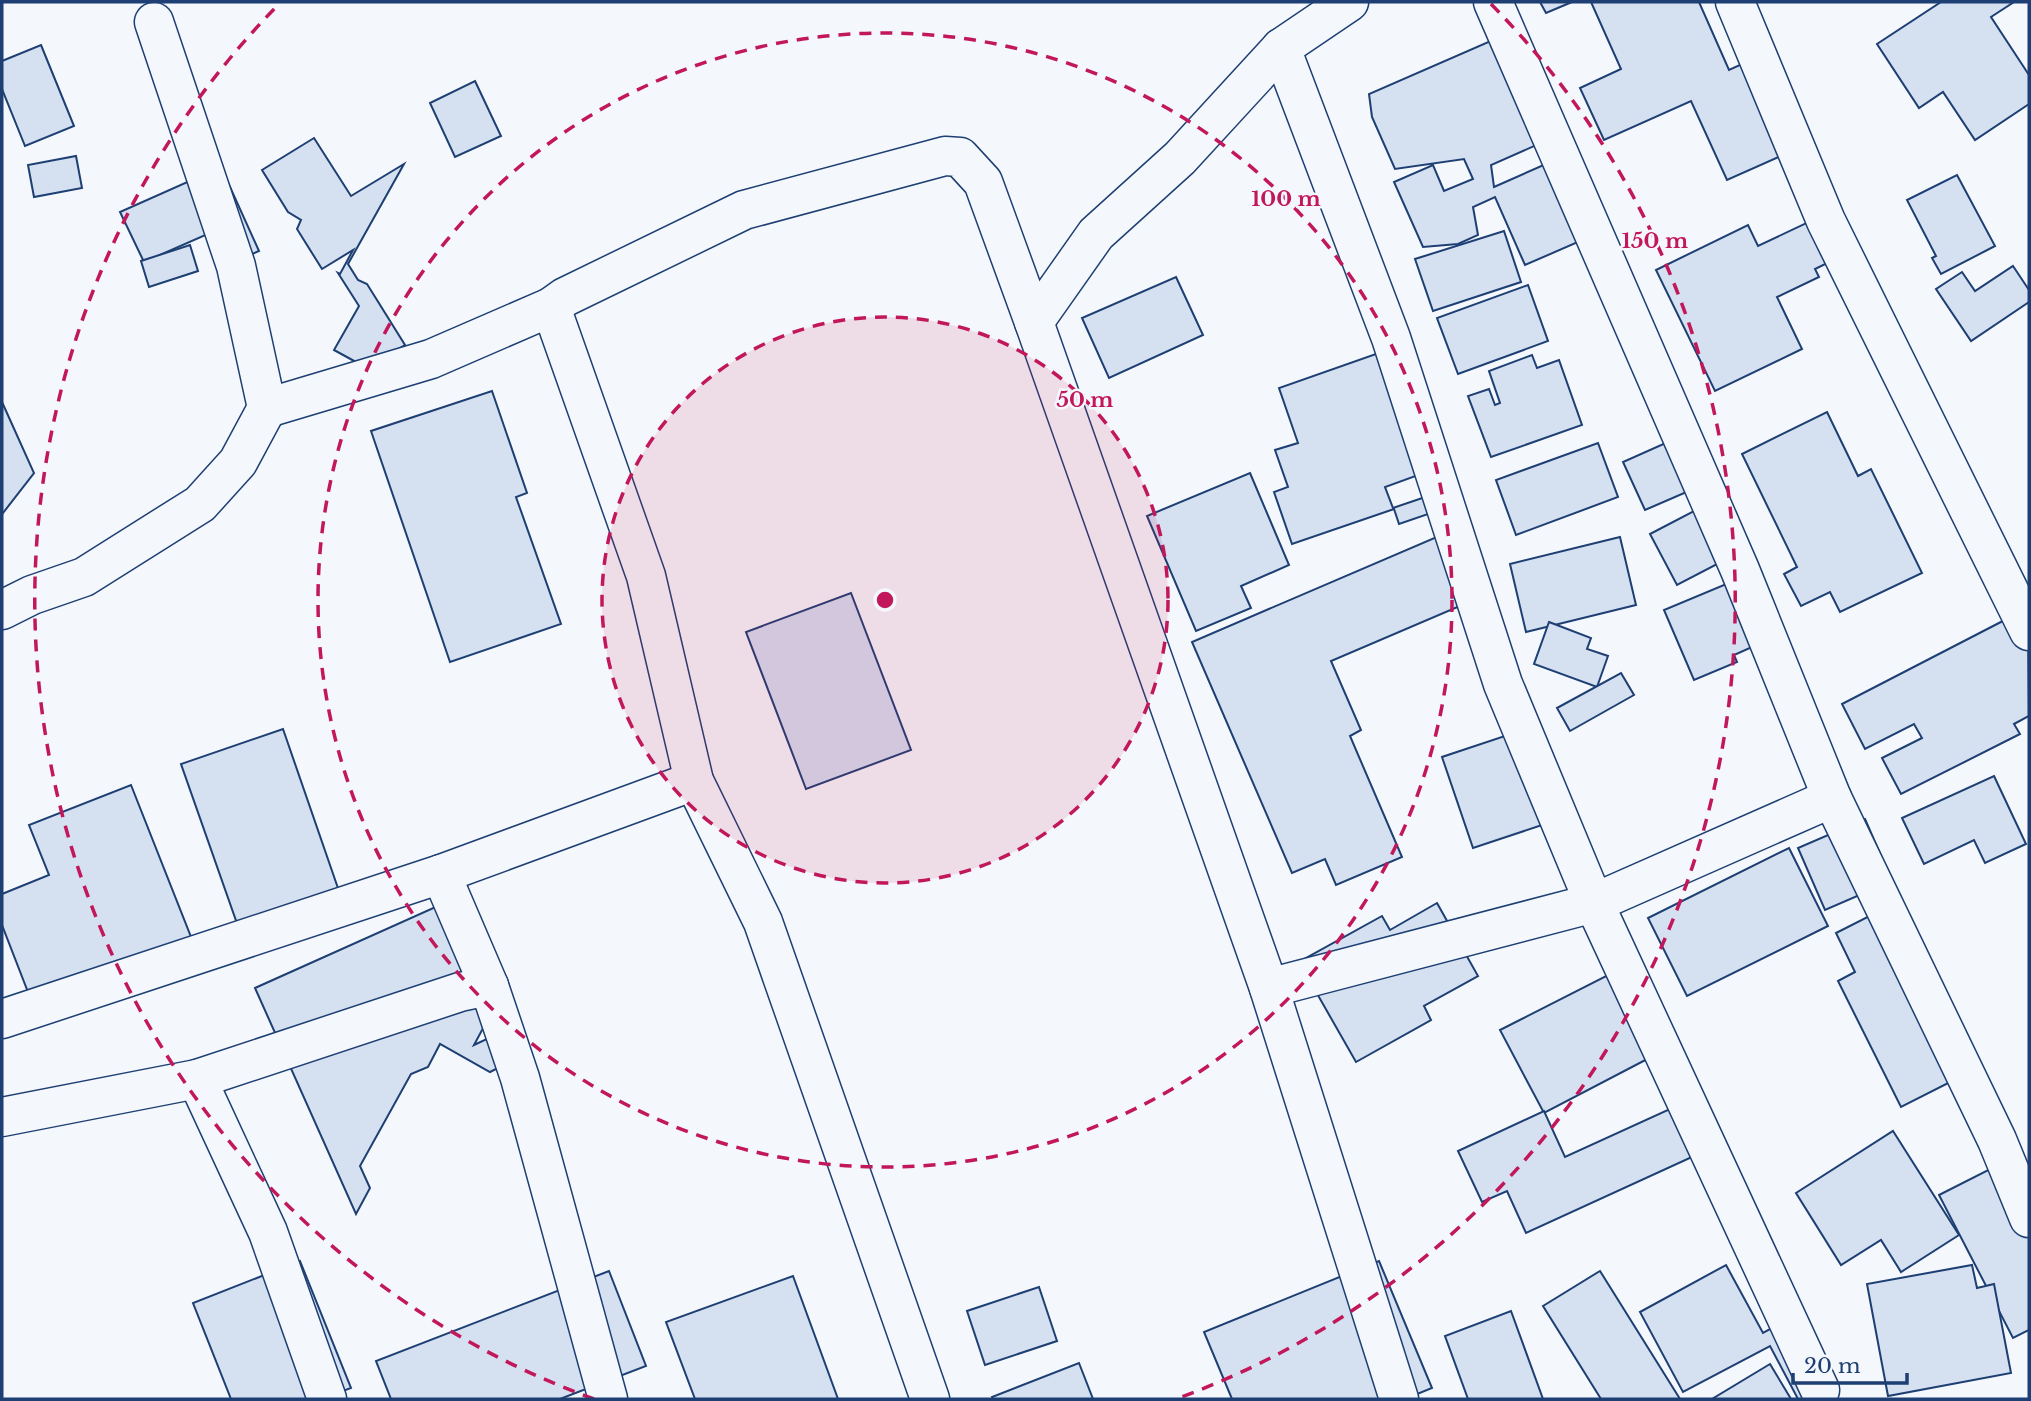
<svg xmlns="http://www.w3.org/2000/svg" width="2031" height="1401" font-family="'Libre Baskerville',serif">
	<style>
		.building { fill: #d5e0f0; stroke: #1d3f73; stroke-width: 2 }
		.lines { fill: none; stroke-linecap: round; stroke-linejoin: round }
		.minor-casing { stroke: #1d3f73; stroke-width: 41 }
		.minor { stroke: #f4f7fb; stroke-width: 38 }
		.ring { fill: none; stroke: #c2185b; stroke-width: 3.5; stroke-dasharray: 12 9 }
		.centre { fill: #c2185b; stroke: #f4f7fb; stroke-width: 3.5 }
		.ring-label { font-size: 21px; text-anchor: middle; font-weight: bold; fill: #c2185b; stroke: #f4f7fb; stroke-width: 5; stroke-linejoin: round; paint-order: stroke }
	</style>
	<rect width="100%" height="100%" fill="#f4f7fb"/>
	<!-- building -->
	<g class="building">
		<polygon points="1540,2 1572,2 1546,13"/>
		<polygon points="1591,2 1699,2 1729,70 1762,55 1803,146 1727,180 1691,101 1604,140 1580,88 1621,69"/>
		<polygon points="1941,2 2014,2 1991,17 2029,75 2029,104 1975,140 1943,92 1919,108 1877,44"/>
		<polygon points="1509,33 1566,132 1491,165 1494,187 1564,156 1594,235 1525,265 1495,197 1473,207 1478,235 1458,244 1423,247 1394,182 1433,165 1444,191 1473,179 1464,159 1395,169 1372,117 1369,94"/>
		<polygon points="41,45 74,126 25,146 2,89 2,61"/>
		<polygon points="475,81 501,136 455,157 430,103"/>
		<polygon points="314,138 351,196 404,164 348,264 358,280 367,284 405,345 367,368 334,350 359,306 338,273 340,274 353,250 322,269 297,229 301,220 288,212 262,170"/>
		<polygon points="76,156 82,188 34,197 28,165"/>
		<polygon points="221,167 259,251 227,265 212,232 144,262 120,212"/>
		<polygon points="1957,175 1995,246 1941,274 1932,258 1936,256 1907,200"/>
		<polygon points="1836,209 1856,249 1815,269 1819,277 1777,297 1802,349 1715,391 1656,270 1748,225 1758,246"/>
		<polygon points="1504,231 1521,282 1433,311 1415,259"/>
		<polygon points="190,245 198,271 149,287 141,261"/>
		<polygon points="2013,266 2029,290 2029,302 1971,341 1936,289 1962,272 1975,291"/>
		<polygon points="1176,277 1203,335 1109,378 1082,318"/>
		<polygon points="1528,285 1548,341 1458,374 1437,318"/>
		<polygon points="1393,348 1435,469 1385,487 1393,508 1434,494 1440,510 1399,524 1394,509 1292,544 1274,492 1288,487 1275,450 1298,443 1279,388"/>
		<polygon points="1532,355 1537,368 1559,360 1582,425 1491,457 1468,396 1489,389 1495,405 1500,403 1489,371"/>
		<polygon points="492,391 527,493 516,497 561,624 450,662 371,431"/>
		<polygon points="2,402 34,473 3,513 2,512"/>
		<polygon points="1827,412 1858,476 1871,469 1922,573 1840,612 1830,592 1801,606 1784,574 1797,567 1742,454"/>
		<polygon points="1697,429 1719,478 1645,510 1623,462"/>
		<polygon points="1598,443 1618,497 1516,535 1496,480"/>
		<polygon points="1250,473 1289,565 1241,586 1251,608 1196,631 1147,516"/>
		<polygon points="1721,497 1748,548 1677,585 1650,534"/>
		<polygon points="1446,533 1474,600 1331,661 1361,730 1350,736 1402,857 1336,885 1325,859 1292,873 1192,642"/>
		<polygon points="1620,537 1636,605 1526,632 1510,564"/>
		<polygon points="1743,577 1770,639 1734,655 1737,662 1694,680 1664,610"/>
		<polygon points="851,593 911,750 806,789 746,632"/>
		<polygon points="2028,608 2029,716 2014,724 2020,734 1901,794 1882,758 1922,738 1914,724 1865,749 1842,704"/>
		<polygon points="1549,622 1591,638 1587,649 1608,656 1597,687 1534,664"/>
		<polygon points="1621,673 1634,695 1570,731 1557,708"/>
		<polygon points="283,729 340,894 246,949 181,764"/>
		<polygon points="1526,729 1557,820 1473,848 1442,757"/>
		<polygon points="1994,776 2026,844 1985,863 1974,840 1924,864 1902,818"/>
		<polygon points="131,785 193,942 33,1005 2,925 2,894 49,875 29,825"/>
		<polygon points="1865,819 1892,881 1825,910 1798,848"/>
		<polygon points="1789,848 1828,926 1687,996 1648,918"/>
		<polygon points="460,896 503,991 474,1045 491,1037 504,1065 490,1072 440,1044 428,1067 411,1074 360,1166 370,1188 356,1214 255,988"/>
		<polygon points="1437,903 1478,976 1424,1006 1431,1020 1356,1062 1299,962 1382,916 1390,930"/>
		<polygon points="1895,903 1972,1071 1901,1107 1838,981 1855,972 1836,933"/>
		<polygon points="1612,973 1655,1055 1544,1113 1500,1030"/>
		<polygon points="1694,1098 1716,1146 1526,1233 1507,1191 1482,1202 1458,1151 1544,1111 1565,1157"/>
		<polygon points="1893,1131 1959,1235 1901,1272 1881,1240 1841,1265 1796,1193"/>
		<polygon points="2004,1162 2029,1211 2029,1330 2013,1338 1939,1195"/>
		<polygon points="300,1261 351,1388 322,1399 231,1399 193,1303"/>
		<polygon points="1379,1261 1432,1388 1405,1399 1232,1399 1204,1332"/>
		<polygon points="1726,1265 1763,1333 1796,1315 1820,1399 1798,1399 1770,1346 1683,1392 1640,1312"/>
		<polygon points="1972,1265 1977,1288 1994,1284 2011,1373 1888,1396 1867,1284"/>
		<polygon points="609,1271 646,1366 560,1399 391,1399 376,1361"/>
		<polygon points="1600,1271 1680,1399 1601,1399 1543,1306"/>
		<polygon points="793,1276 838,1399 695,1399 666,1322"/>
		<polygon points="1039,1287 1057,1341 985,1365 967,1311"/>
		<polygon points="1511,1311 1543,1399 1468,1399 1445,1336"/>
		<polygon points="1079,1363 1093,1399 993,1399 992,1397"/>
		<polygon points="1770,1364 1791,1399 1712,1399"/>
	</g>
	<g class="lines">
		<!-- minor casing -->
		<g class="minor-casing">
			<g id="minor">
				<polyline points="1493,2 1740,570 1832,798"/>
				<polyline points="1735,2 1826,221 2029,631"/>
				<polyline points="1281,48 1391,338 1503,684 1594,903 1820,1390"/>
				<polyline points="1034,322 1096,234 1180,158 1281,48 1349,2"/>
				<polyline points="267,408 431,359 551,307"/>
				<polyline points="2,610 32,595 84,577 200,504 238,462 267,408 236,266 154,22"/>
				<polyline points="441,874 489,986 520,1078 608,1399"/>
				<polyline points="1269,988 1594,903 1832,798 1997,1140 2029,1218"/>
				<polyline points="2,1019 441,874 694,781"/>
				<polyline points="197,1079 268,1232 327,1399"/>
				<polyline points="2,1117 197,1079 460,992 489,986"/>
				<polyline points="930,1399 763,922 694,781 646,576 551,307 565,297 744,210 945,156 960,157 983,182 1034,322 1269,988 1399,1399"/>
			</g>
		</g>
		<!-- minor -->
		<use href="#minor" class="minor"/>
	</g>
	<!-- distance rings -->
	<circle cx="885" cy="600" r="283" fill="#c2185b" fill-opacity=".12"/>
	<g class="ring">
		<circle cx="885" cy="600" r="283"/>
		<circle cx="885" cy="600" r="567"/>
		<path d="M594 1399A850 850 0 0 1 279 4M1491 4A850 850 0 0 1 1176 1399"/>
	</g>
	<circle cx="885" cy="600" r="10" class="centre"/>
	<g class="ring-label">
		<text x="1286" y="206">100 m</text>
		<text x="1655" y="248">150 m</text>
		<text x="1085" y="407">50 m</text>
	</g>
	<!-- border -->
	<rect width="2031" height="1401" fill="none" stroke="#1d3f73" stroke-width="7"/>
	<!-- scale -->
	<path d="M1793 1373v10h114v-10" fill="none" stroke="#1d3f73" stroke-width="3.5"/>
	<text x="1804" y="1373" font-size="21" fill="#1d3f73" stroke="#f4f7fb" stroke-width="5" paint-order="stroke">20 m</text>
</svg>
